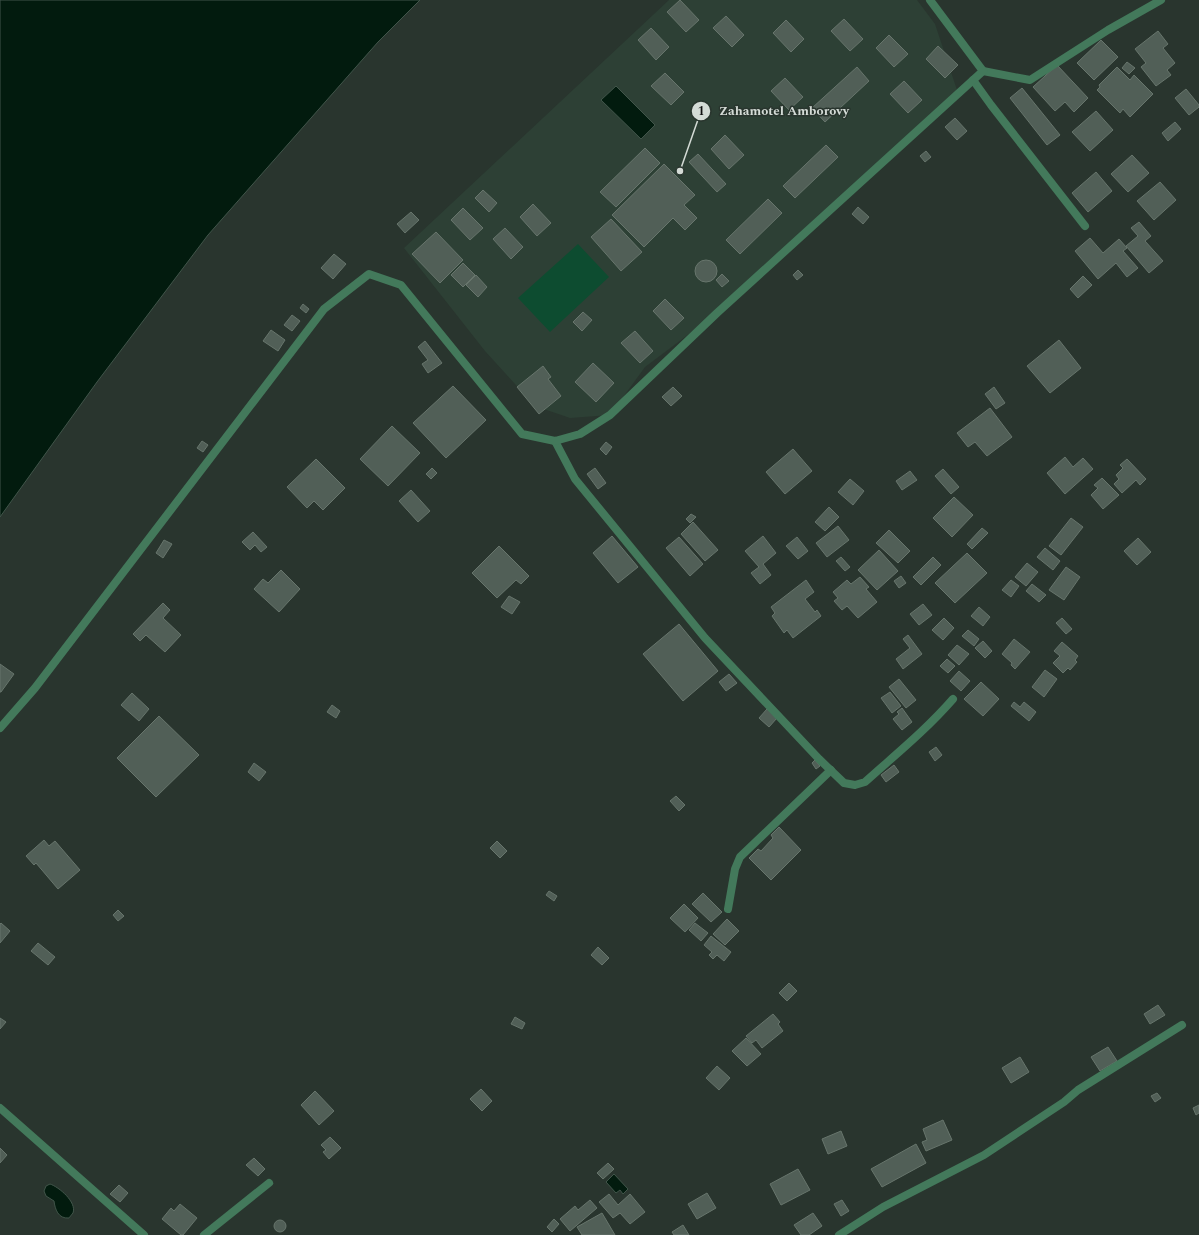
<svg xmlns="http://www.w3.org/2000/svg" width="1199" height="1235" font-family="Spectral,serif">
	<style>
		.built { fill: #2d4035 }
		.green { fill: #0d4c30 }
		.water { fill: #021b0e; stroke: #41554a }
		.building { fill: #515f57; stroke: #67756c }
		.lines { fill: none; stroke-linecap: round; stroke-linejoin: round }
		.minor { stroke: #43795b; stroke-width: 8 }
		.leader { fill: none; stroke: #d4dbd6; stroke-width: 1.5 }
		.callout-dot { fill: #d4dbd6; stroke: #29352e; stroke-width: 1.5 }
		.mark-label { font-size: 12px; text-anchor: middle; font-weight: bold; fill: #111 }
		.callout-label { font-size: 13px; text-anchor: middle; font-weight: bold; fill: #d4dbd6; stroke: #29352e; stroke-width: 3; stroke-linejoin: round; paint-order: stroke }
	</style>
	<rect width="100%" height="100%" fill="#29352e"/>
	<!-- built -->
	<polygon class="built" points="669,0 917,0 935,24 958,93 717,313 645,367 610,415 570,418 535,406 485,351 404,248"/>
	<!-- green -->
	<polygon class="green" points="578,244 609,277 550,332 518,298"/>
	<!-- water -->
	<g class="water">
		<polygon points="0,0 420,0 378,42 208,235 97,382 0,517"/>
		<polygon points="616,86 655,125 641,139 601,100"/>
		<polygon points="614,1174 628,1189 623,1194 620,1190 616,1193 606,1182"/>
		<path d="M50 1184C59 1187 77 1202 73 1213 72 1214 69 1218 69 1218 58 1219 55 1209 54 1201L46 1196 44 1191 46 1186Z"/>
	</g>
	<!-- building -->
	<g class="building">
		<polygon points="680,0 699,20 686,32 667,12"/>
		<polygon points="726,16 744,35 732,47 713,28"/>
		<polygon points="844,19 863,39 850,51 831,31"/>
		<polygon points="786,20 804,39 791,52 773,33"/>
		<polygon points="651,28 669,47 656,60 638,40"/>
		<polygon points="1158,31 1168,44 1163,48 1175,63 1167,70 1171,75 1156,86 1141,67 1146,63 1135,49"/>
		<polygon points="889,35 908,54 894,67 876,48"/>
		<polygon points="1101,40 1118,57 1094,80 1077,63"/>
		<polygon points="938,46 958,65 945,78 926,59"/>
		<polygon points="1127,62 1135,68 1129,74 1122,68"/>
		<polygon points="1057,65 1088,98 1074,112 1065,102 1055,111 1033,87"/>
		<polygon points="857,67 869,81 825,122 812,108"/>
		<polygon points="1117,67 1130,80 1134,75 1153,94 1130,117 1123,109 1120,113 1097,90 1100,87 1099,85"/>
		<polygon points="665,73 684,92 671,105 651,86"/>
		<polygon points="785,78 803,97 789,110 771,91"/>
		<polygon points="904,81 922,100 908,113 890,94"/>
		<polygon points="1022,88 1060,135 1047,145 1010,98"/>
		<polygon points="1186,89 1199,105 1199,107 1189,115 1175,98"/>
		<polygon points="1096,111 1113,130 1090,151 1072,132"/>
		<polygon points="955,118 967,131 957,140 945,127"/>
		<polygon points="1175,122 1181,129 1168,141 1162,133"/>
		<polygon points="725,135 744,155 729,169 711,149"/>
		<polygon points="826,145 838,157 795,198 783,186"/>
		<polygon points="645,148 660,163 616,207 600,192"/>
		<polygon points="926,151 931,157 925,162 920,156"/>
		<polygon points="698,154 726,184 717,192 689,162"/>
		<polygon points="1132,155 1149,173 1128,192 1111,174"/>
		<polygon points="664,164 695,195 684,205 697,218 685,230 673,218 644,247 612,215"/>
		<polygon points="1096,172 1112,191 1088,212 1072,193"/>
		<polygon points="1160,182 1176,200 1154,220 1137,201"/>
		<polygon points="483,190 497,203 489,212 475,198"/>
		<polygon points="768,199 782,213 740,254 726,240"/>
		<polygon points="533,204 551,223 537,236 520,217"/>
		<polygon points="858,207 869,217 863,224 852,214"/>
		<polygon points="463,208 483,228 470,240 451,220"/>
		<polygon points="411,212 419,220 405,233 397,224"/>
		<polygon points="611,219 642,252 621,271 591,237"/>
		<polygon points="1139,222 1151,236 1145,241 1163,261 1149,273 1126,246 1138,236 1131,228"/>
		<polygon points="505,228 523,247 511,259 493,239"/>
		<polygon points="436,232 463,260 440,283 412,254"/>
		<polygon points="1090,238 1103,253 1119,239 1127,248 1123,251 1138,268 1127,277 1116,263 1098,279 1075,251"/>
		<polygon points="334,254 346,264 333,279 321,268"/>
		<circle cx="706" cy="271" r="11"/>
		<polygon points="463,263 475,275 463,287 451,275"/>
		<polygon points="798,270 803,275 797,280 793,275"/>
		<polygon points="722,274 729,281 722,287 716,280"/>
		<polygon points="476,275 487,287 478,297 466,285"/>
		<polygon points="1083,276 1092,285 1078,298 1070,289"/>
		<polygon points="665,299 684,318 671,330 653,311"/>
		<polygon points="303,304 309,309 306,313 300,308"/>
		<polygon points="583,312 592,320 582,331 573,322"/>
		<polygon points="292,315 300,321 292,331 284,325"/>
		<polygon points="271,330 285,340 278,351 263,341"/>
		<polygon points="635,331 653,351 640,363 621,343"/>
		<polygon points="1059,340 1081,368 1050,393 1027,366"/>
		<polygon points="425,341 442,363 428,373 422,364 428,360 418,347"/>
		<polygon points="593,363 614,383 596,402 575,382"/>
		<polygon points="543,366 551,377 548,379 561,396 539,414 517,387"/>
		<polygon points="453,386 486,420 446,458 413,423"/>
		<polygon points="673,387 682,396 671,406 662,397"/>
		<polygon points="994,387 1005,403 996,409 985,394"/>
		<polygon points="990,408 1012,437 987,456 975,442 968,447 957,433"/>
		<polygon points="392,426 420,453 388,486 360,459"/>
		<polygon points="202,441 208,445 203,452 197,448"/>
		<polygon points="606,442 612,447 606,455 600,449"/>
		<polygon points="793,449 812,471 785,494 766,472"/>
		<polygon points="1065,457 1073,467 1083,458 1093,469 1065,494 1047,473"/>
		<polygon points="316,459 345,488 323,510 314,501 307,508 287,487"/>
		<polygon points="1127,459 1146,479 1140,485 1136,480 1122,493 1114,484 1119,479 1116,475 1123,468 1120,465"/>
		<polygon points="432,468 437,473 431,479 426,474"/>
		<polygon points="595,468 606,483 598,489 587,474"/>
		<polygon points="943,469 959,487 951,494 935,476"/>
		<polygon points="910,471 917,480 902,490 896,481"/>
		<polygon points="1102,478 1119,495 1103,509 1091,495 1098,488 1094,485"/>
		<polygon points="850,479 864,491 853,505 838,492"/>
		<polygon points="411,490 430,511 418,522 399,501"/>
		<polygon points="954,497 973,515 952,537 933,518"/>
		<polygon points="829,507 839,517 825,531 815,522"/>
		<polygon points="691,514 696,517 690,523 686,519"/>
		<polygon points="1071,518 1083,527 1061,555 1049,546"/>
		<polygon points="693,522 718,550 705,561 681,534"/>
		<polygon points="838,526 849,540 827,557 816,543"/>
		<polygon points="982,528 988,533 972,549 967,544"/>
		<polygon points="889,530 910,551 898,563 876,543"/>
		<polygon points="253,532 267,547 261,552 255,545 250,550 242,542"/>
		<polygon points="612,536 638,567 618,583 593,553"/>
		<polygon points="763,536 776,553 763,564 771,575 760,584 751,573 759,567 745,551"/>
		<polygon points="679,537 703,564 690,576 666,548"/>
		<polygon points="797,537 808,551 798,559 786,546"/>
		<polygon points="1138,538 1151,552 1137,565 1124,551"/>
		<polygon points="164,540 172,544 163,558 156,553"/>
		<polygon points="499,546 529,576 521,584 516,580 497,598 472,573"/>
		<polygon points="1045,548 1060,561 1053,570 1037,557"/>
		<polygon points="879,550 898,571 877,590 858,570"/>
		<polygon points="967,553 987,573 955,603 935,583"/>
		<polygon points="841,557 850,567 845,571 836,561"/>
		<polygon points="933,557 941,565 921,585 913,577"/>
		<polygon points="1027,563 1038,572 1026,586 1015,577"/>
		<polygon points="1066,567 1080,577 1064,600 1049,590"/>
		<polygon points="281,570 300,589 279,612 254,589 263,579 268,583"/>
		<polygon points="901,576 906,583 899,588 894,581"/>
		<polygon points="860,577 869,587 866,589 877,602 858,618 847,606 842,610 834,601 838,598 833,592 847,580 851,584"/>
		<polygon points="806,580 814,592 805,599 815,612 817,610 821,616 793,638 787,630 784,633 772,616 775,613 771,607"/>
		<polygon points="1011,580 1019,586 1011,597 1002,590"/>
		<polygon points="1032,584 1046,595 1039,602 1026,591"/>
		<polygon points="509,596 520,602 512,614 501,607"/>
		<polygon points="163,603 170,610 163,618 181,635 165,652 146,635 140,641 133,634"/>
		<polygon points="923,604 932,615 919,625 910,614"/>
		<polygon points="979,607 990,617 983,626 971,616"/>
		<polygon points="944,618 954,628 943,640 932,630"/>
		<polygon points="1062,618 1072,629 1066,634 1056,623"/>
		<polygon points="679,624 718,671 683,701 643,654"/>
		<polygon points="968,630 979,639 974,646 962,636"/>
		<polygon points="908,635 922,654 903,669 896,659 910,648 903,639"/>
		<polygon points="1014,639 1030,652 1015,669 1011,665 1012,663 1002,654"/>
		<polygon points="983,641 992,651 985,658 975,648"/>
		<polygon points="1062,642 1078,656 1075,660 1077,662 1070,670 1068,668 1063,673 1053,663 1060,656 1054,651"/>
		<polygon points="957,645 969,654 959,665 948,655"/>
		<polygon points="947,659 955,666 948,673 940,666"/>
		<polygon points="0,664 14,674 1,692 0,692"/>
		<polygon points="1045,670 1057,679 1044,697 1032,687"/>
		<polygon points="959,671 970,681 961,691 950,681"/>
		<polygon points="729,674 737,683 726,691 719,682"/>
		<polygon points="899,679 916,700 906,708 889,687"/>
		<polygon points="981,682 999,699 983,716 964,699"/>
		<polygon points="890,692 901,706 892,713 881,698"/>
		<polygon points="132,693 149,709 139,721 121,705"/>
		<polygon points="1014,702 1020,707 1024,702 1036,712 1029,721 1011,706"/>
		<polygon points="332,705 340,711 336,718 327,712"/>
		<polygon points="902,708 912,722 902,730 893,719 899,714 897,712"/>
		<polygon points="767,709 777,718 769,727 759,718"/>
		<polygon points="159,716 199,755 156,797 117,758"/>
		<polygon points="936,747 942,755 935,761 929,752"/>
		<polygon points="815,760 820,766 816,769 812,763"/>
		<polygon points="254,763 266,772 259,781 248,772"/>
		<polygon points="894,765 899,772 886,782 881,775"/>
		<polygon points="676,796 685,805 679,811 670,801"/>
		<polygon points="779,827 801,850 771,880 749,858 758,849 761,851 773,838 771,835"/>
		<polygon points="44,840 49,846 55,841 80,870 58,889 36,863 34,865 26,856"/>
		<polygon points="497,841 507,851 500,858 490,848"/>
		<polygon points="549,891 557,896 554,901 546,895"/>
		<polygon points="703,893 722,912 711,922 692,904"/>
		<polygon points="684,904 698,918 685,932 670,918"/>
		<polygon points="118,910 124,916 118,921 113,915"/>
		<polygon points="727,919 739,931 725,945 713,934"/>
		<polygon points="1,923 10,931 0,943 0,924"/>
		<polygon points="695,923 708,933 701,941 689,930"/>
		<polygon points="711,936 731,952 724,961 717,955 713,959 709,955 712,952 704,945"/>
		<polygon points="38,943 55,957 48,965 31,951"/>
		<polygon points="598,947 609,958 602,965 591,955"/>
		<polygon points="789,983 797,991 787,1001 779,993"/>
		<polygon points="1158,1005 1165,1015 1150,1024 1144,1014"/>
		<polygon points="773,1014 780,1022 778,1024 783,1031 762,1048 756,1040 752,1043 746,1036"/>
		<polygon points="515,1017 525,1023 522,1029 511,1024"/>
		<polygon points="0,1018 6,1022 0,1029"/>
		<polygon points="746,1038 761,1054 747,1066 732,1051"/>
		<polygon points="1108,1047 1117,1061 1100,1071 1091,1057"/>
		<polygon points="1020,1057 1029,1072 1011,1083 1002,1068"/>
		<polygon points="717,1066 730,1078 719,1090 706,1078"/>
		<polygon points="481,1089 492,1101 482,1111 470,1099"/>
		<polygon points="315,1091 334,1111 319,1125 301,1105"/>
		<polygon points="1157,1093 1161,1098 1155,1102 1151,1096"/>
		<polygon points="1199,1105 1199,1113 1196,1115 1193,1108"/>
		<polygon points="943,1120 952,1140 926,1151 922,1142 927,1140 923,1129"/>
		<polygon points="841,1131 847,1146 828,1154 822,1139"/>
		<polygon points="330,1137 341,1148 329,1159 323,1152 326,1150 321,1145"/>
		<polygon points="916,1144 926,1163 882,1187 871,1169"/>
		<polygon points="0,1148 7,1155 0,1163"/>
		<polygon points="254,1158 265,1169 258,1176 246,1165"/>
		<polygon points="608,1163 614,1169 603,1179 597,1173"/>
		<polygon points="798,1169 810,1190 781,1205 770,1184"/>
		<polygon points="119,1185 128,1193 120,1202 110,1194"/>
		<polygon points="707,1193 716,1208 697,1219 688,1204"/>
		<polygon points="609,1194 618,1205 630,1194 645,1212 630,1224 620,1213 613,1218 599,1202"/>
		<polygon points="590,1200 597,1208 570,1231 560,1219 575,1206 578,1210"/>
		<polygon points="842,1200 849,1211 841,1216 834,1204"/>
		<polygon points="180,1204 197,1218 183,1235 181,1235 162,1219 171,1208 174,1211"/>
		<polygon points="602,1213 615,1235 582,1235 577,1227"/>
		<polygon points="813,1213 822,1226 809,1235 801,1235 794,1225"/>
		<polygon points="554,1219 559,1224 552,1232 547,1227"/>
		<circle cx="280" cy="1226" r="6"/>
		<polygon points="683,1225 689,1235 674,1235 672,1232"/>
	</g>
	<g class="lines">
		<!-- minor -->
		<g class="minor">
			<polyline points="983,71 1030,80 1108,30 1161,0"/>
			<polyline points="973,80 991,105 1085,226"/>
			<path d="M555 441 575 479 705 638 819 759 844 783 855 785 865 782C895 755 926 730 953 699"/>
			<polyline points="0,728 35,688 324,309 369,274 401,285 522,434 555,441 580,434 610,415 717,313 983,71 930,0"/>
			<polyline points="728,909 735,869 740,857 831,770"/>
			<polyline points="0,1108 144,1235"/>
			<polyline points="204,1235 269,1183"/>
			<polyline points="839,1235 883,1207 984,1155 1064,1102 1078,1090 1182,1025"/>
		</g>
	</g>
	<!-- callouts -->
	<path class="leader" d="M680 171L701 111"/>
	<g class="callout-dot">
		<circle cx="680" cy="171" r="4"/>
		<circle cx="701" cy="111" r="10"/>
	</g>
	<g class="mark-label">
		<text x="701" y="115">1</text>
	</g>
	<g class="callout-label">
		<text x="784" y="115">Zahamotel Amborovy</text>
	</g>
</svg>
